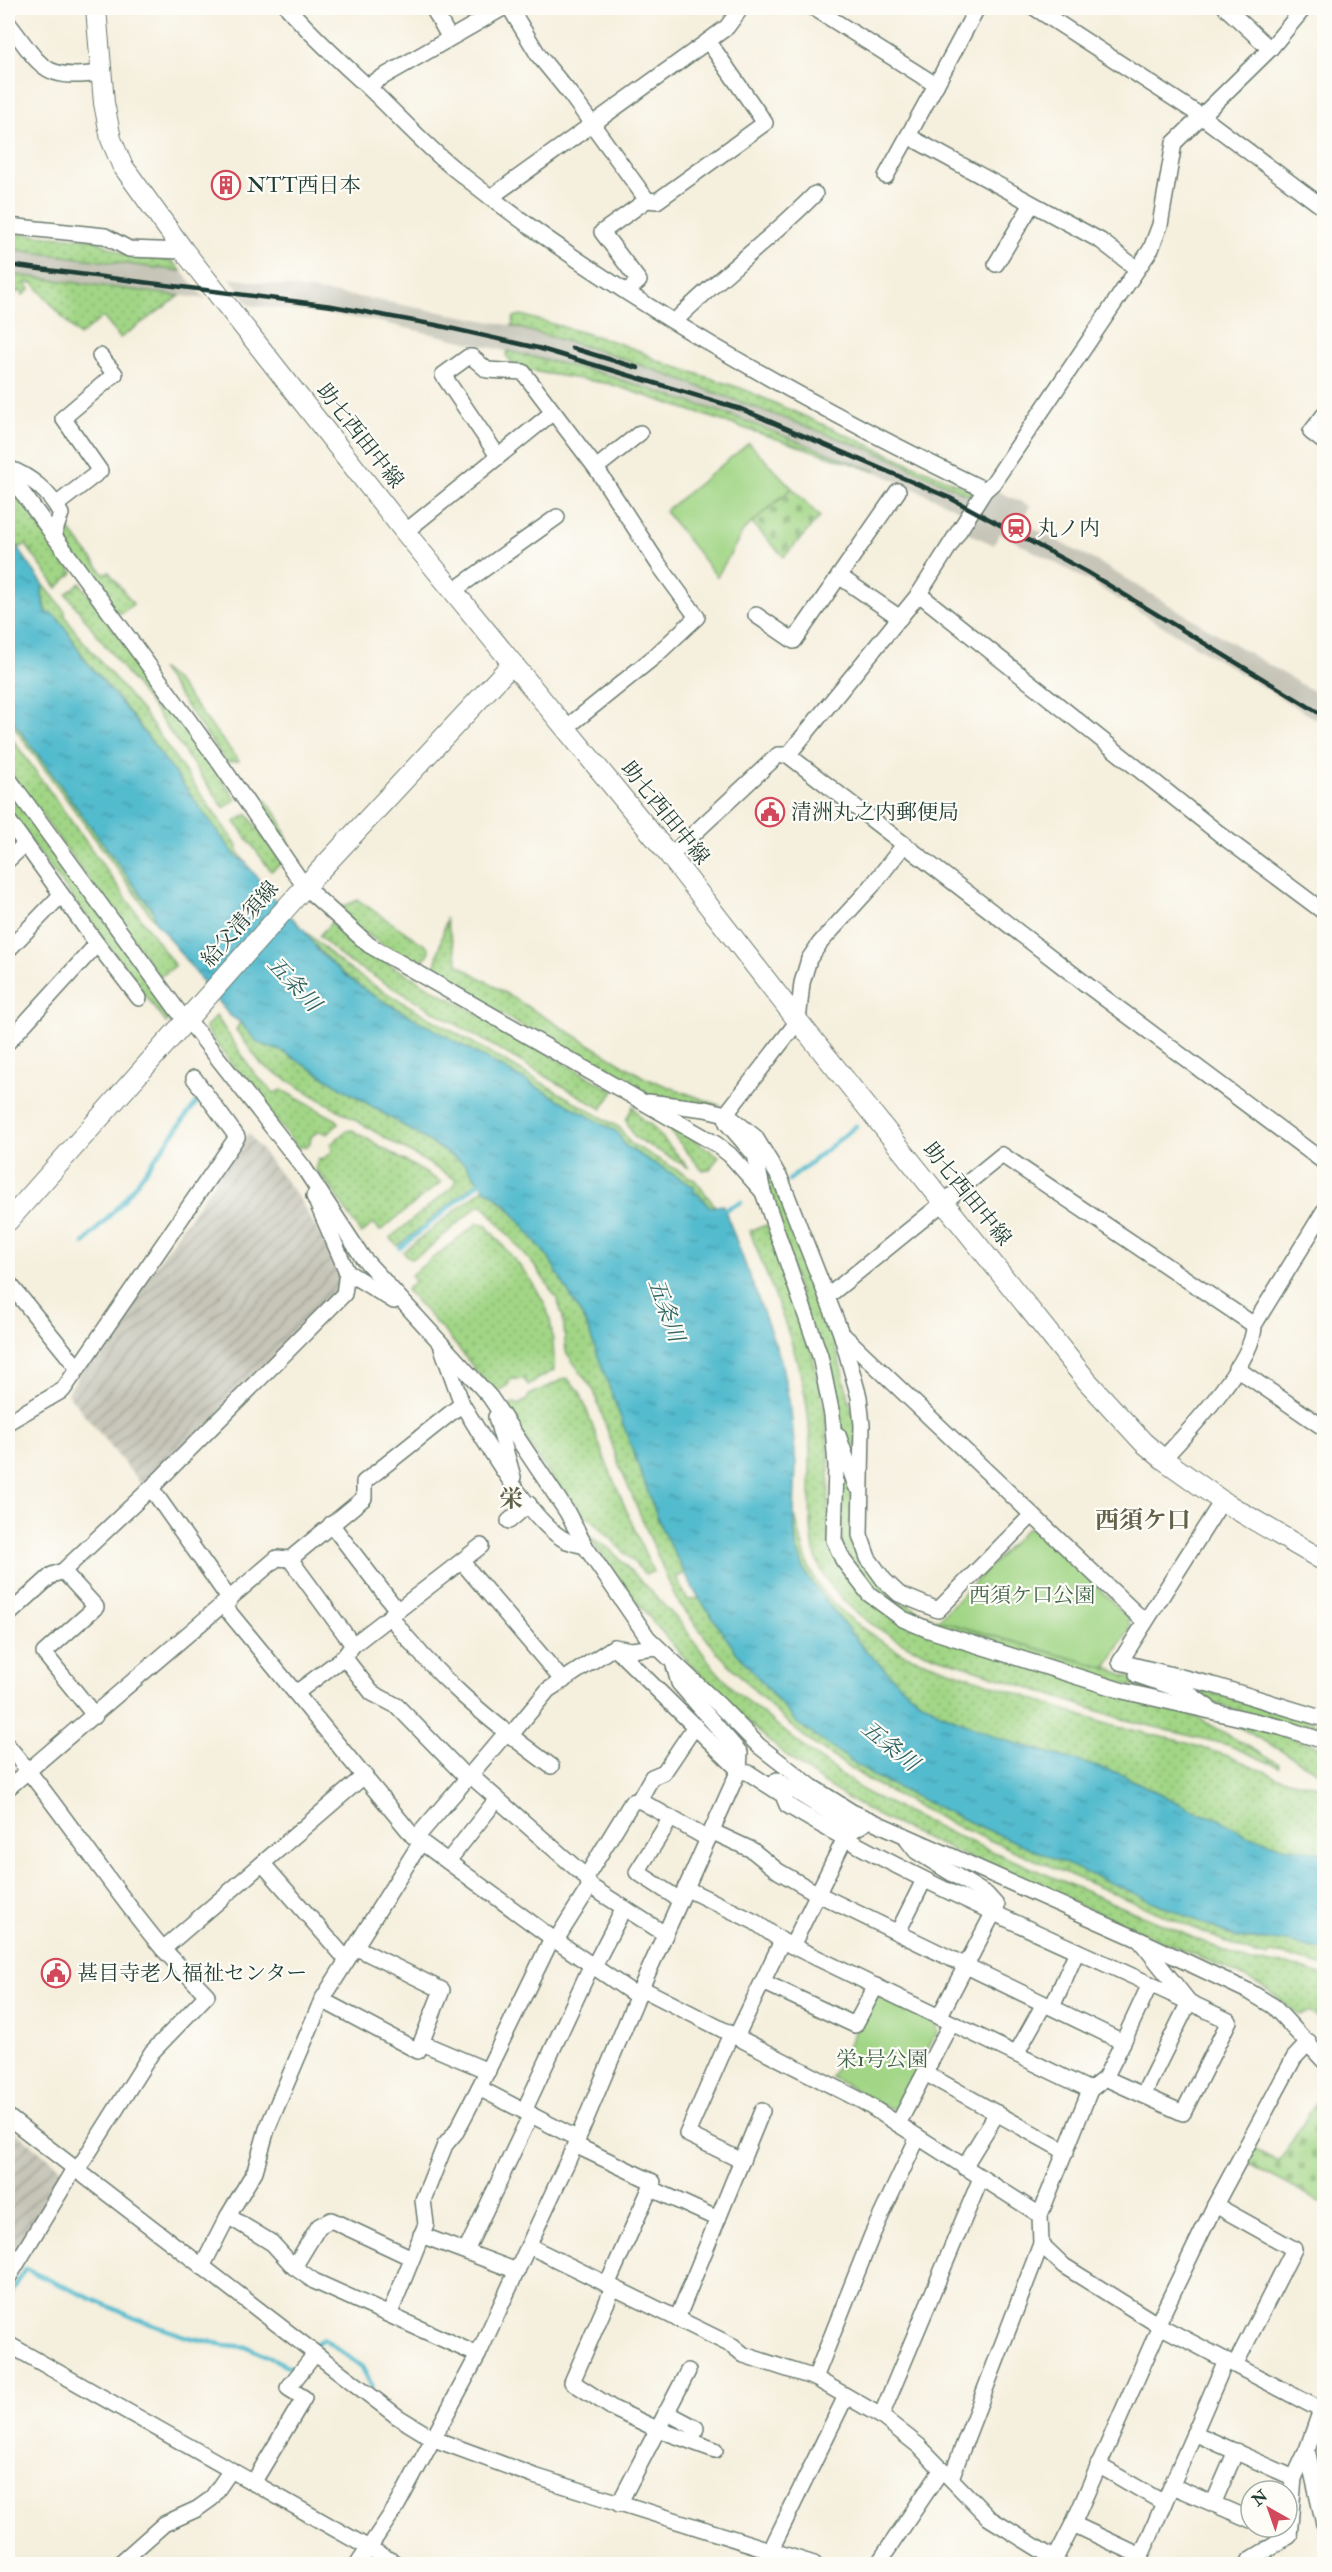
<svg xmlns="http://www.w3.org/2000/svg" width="1332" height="2572" font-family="'IM FELL Double Pica','Noto Serif JP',serif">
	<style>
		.industrial { fill: url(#industrial-furrows) }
		.railway { fill: #c6c5b8 }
		.grass { fill: url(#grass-dots); stroke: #608a5d; stroke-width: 1.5 }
		.cemetery { fill: url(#cemetery-stones); stroke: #608a5d; stroke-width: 1.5 }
		.green { fill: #a2d686; stroke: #608a5d; stroke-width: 1.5 }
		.water { fill: url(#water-ripples); stroke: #387c81; stroke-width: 1.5 }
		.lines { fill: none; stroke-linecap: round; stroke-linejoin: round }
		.stream { stroke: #52bbce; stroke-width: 4.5 }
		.minor-casing { stroke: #6a7b6f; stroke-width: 18 }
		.major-casing { stroke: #6a7b6f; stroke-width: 22 }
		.minor { stroke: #fff; stroke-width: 15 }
		.major { stroke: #fff; stroke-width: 20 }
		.rail { stroke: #1f3d34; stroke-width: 4.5 }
		.labels { text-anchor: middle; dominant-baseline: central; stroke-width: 4.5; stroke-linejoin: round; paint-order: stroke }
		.poi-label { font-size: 21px; fill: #1f3d34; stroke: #fdfcf7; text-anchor: start }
		.street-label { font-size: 21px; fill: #1f3d34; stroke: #fdfcf7 }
		.park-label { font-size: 21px; fill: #406348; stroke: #fdfcf7 }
		.water-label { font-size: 22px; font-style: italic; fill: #2e6362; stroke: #fdfcf7 }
		.quarter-label { font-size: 24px; font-weight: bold; fill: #626149; stroke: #fdfcf7 }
	</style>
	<defs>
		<pattern id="industrial-furrows" width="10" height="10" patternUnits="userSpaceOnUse" patternTransform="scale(1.5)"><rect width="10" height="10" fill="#c6c5b8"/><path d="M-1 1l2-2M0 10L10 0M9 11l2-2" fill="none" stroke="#a0a196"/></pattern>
		<pattern id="grass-dots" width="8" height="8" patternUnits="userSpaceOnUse" patternTransform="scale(1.5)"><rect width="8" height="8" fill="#a2d686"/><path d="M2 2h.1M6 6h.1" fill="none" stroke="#83af6e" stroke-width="1.8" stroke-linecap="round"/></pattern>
		<pattern id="cemetery-stones" width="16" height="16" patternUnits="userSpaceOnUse" patternTransform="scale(1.5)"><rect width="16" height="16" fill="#a2d686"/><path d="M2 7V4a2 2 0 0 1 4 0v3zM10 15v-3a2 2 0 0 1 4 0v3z" fill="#83af6e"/></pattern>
		<pattern id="water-ripples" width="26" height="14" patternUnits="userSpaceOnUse" patternTransform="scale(1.5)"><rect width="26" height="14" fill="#52bbce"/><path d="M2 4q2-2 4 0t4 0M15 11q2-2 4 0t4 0" fill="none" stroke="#4399a8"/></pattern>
	</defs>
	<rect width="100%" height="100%" fill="#fdfcf7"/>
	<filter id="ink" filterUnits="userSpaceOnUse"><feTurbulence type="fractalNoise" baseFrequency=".0167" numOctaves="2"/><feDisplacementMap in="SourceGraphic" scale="12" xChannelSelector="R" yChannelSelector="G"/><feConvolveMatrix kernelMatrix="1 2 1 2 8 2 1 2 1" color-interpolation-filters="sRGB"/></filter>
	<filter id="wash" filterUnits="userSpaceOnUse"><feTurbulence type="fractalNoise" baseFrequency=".008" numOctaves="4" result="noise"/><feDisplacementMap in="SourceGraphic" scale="24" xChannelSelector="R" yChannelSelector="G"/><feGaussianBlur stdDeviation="1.35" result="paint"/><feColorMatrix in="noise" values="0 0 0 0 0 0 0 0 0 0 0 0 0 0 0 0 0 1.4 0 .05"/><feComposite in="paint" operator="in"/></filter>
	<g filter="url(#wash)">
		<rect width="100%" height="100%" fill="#f5efdd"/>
		<!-- industrial -->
		<g class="industrial">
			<polygon points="248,1133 298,1197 329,1250 342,1277 342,1293 145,1489 67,1393"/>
			<polygon points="8,2126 65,2171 8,2267"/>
		</g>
		<!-- railway -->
		<g class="railway">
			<polygon points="8,249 181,271 206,299 8,274"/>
			<polygon points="230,278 371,299 509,325 608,353 886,456 975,498 966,513 877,472 730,415 596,372 371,320 249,305"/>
			<polygon points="995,490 1030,506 1021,522 1098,562 1324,698 1324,724 1085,579 1000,533 994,545 964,531 981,501"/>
		</g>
		<!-- grass -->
		<g class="grass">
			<polygon points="8,233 92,239 122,253 172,261 181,271 8,249"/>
			<polygon points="8,274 180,296 120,338 103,317 79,336 33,283 25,283 30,289 23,295 20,290 14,294 8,290"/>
			<polygon points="521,315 609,340 640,351 658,361 743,389 973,491 976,496 975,498 886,456 608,353 512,326 514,317"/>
			<polygon points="508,351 596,372 730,415 877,472 610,384 531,371 512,363 506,355"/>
			<polygon points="8,482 73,573 57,588 26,545 17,548 8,534"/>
			<polygon points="64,523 104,574 109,572 133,604 123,612 116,614 62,539"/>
			<polygon points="80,583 236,799 224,808 153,708 66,594"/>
			<polygon points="43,584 65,611 66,618 78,635 143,712 238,847 237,851 246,863 235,855 130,713 88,663 59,619 48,614 42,596"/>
			<polygon points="160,669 177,682 239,761 226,762"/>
			<polygon points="8,714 154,911 155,921 8,719"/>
			<polygon points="8,733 175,966 160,977 8,769"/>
			<polygon points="8,786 174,1016 166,1023 8,811"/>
			<polygon points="265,799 278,816 290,846 287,846 256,801"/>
			<polygon points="247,814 282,863 271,871 235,822"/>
			<polygon points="358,900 429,948 428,955 418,963 410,962 354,926 339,908"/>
			<polygon points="446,920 459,965 645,1078 721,1106 644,1096 433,975"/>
			<polygon points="332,922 347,937 369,953 614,1091 602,1109 344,959 319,936"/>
			<path d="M305 931 342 964 373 985 620 1128 630 1143 695 1180 715 1206 709 1207 699 1194H695L694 1187 625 1146 616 1132 371 994C344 975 323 959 305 931Z"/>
			<polygon points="216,1016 254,1073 274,1093 282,1090 337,1120 338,1124 328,1134 319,1131 311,1137 310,1143 306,1147 297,1147 239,1074 205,1028"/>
			<polygon points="240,1022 258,1043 284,1052 464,1163 478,1181 398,1246 390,1238 455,1185 455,1179 262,1065 236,1030"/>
			<polygon points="633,1106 642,1120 651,1125 689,1168 634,1137 626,1120"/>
			<polygon points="661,1120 719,1156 710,1169 702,1170"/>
			<polygon points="352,1130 441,1182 380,1231 374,1223 361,1234 332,1189 315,1169 318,1160 323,1159 332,1152 331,1144 346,1131"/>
			<polygon points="764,1157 831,1329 856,1426 857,1475 764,1183"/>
			<path d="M484 1188C589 1265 615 1415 662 1528 668 1543 678 1558 685 1573L676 1578 688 1600 700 1598 737 1652 797 1723 1237 1938 1282 1941 1324 1950V1967L1286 1955 1269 1953 1268 1956 1256 1955 952 1824 873 1783 813 1744 781 1717 717 1652 676 1599 619 1465 594 1391 566 1352 563 1317 557 1299 537 1269 483 1205 478 1206 427 1250 411 1259 403 1252Z"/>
			<path d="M478 1223 485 1224C505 1250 543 1287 550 1320 553 1335 554 1355 554 1370L528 1385 524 1379H511L507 1386 494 1393 451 1339 406 1290 415 1281 411 1275Z"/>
			<path d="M767 1225 812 1353 825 1410 829 1456 828 1540 897 1622 1188 1712 1279 1764V1767L1228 1745 1122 1719 912 1648C869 1626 816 1590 812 1537 807 1492 814 1446 806 1400 796 1342 770 1286 750 1231Z"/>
			<polygon points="567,1378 580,1392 607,1465 653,1572 645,1574 593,1520 573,1510 505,1409 515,1403 518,1405 527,1400 529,1395"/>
			<polygon points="841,1448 853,1491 851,1522 854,1538 896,1600 938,1620 1106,1668 1190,1699 1127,1685 932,1627 902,1611 874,1589 854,1568 841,1539"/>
			<path d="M794 1514C802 1534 802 1557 813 1576 830 1608 872 1637 903 1654L1109 1725 1180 1741 1228 1756 1283 1779 1324 1787V1853L1280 1846 1246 1835 1220 1819 1201 1814 1118 1773 1001 1739 943 1714 909 1693 863 1648 807 1577 796 1547Z"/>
			<path d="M588 1536 610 1549 679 1621 714 1668 734 1690 810 1752 867 1793 952 1834 1250 1962 1287 1964 1324 1976V2022L1309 2012 1299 2015C1285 2004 1271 1991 1256 1983 1224 1966 1189 1953 1156 1938 1068 1899 978 1864 891 1822 772 1766 662 1642 588 1536Z"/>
			<polygon points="1188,1686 1324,1725 1324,1734 1218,1705"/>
			<polygon points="1223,1718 1324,1748 1324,1774 1322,1774"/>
		</g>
		<!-- cemetery -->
		<g class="cemetery">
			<polygon points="792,488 820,517 784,557 752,523"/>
			<polygon points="1320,2096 1324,2103 1324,2204 1243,2161 1250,2147 1279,2162"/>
		</g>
		<!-- green -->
		<g class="green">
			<polygon points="749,443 792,488 744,530 717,577 665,511"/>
			<polygon points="1026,1529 1037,1529 1128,1617 1130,1628 1106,1668 938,1620"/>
			<polygon points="881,1997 935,2023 937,2032 897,2107 890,2109 831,2077 873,1999"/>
		</g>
		<!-- water -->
		<path class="water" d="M8 534 43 584 42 596 47 614 51 613C69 626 75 649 89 665 142 725 187 791 235 855L246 863 272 897 305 931 319 952 347 977 371 994 617 1132 625 1146 694 1187 695 1194H699L709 1207 723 1205 781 1360 791 1411 796 1463 794 1514 796 1547 807 1577 863 1648 909 1693 943 1714 1001 1739 1118 1773 1201 1814 1220 1819 1246 1835 1280 1846 1324 1853V1950L1282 1941 1237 1938 958 1817 873 1776 797 1723 736 1652 695 1592 662 1530 585 1321 548 1257 506 1204 484 1188 464 1163 284 1052 258 1043 240 1022 229 1015 155 921 153 911 8 714Z"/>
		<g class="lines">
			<!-- stream -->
			<g class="stream">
				<polyline points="789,1180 856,1126"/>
				<polyline points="722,1211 741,1202"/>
				<polyline points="84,1243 123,1201 200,1098"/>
				<polyline points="400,1248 484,1179"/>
				<polyline points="8,2105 74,2157"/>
				<polyline points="8,2299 25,2269 139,2320 187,2337 224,2345 248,2347 296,2370 297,2368"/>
				<polyline points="315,2345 323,2338 362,2367 372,2387"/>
			</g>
		</g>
	</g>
	<g filter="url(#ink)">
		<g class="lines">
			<!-- minor casing -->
			<g class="minor-casing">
				<g id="minor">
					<path d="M288 8C313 37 340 61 368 87 398 115 425 146 457 171 617 299 802 401 985 490"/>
					<polyline points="433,8 449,37"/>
					<polyline points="814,8 936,85 977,8"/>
					<polyline points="1035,8 1201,116 1324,208"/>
					<polyline points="1226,8 1270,49"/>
					<path d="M8 23C42 66 41 81 101 73"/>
					<polyline points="708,41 727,27 741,8"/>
					<polyline points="367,86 503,8"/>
					<polyline points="908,136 1101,241 1137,269"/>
					<polyline points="886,176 936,85"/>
					<polyline points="491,197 708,41 765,123 657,201 647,200 571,95 539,56 510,8"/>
					<polyline points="8,226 105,236 129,249 184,251"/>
					<polyline points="996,264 1032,204"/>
					<polyline points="627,291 639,281 602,232 647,200"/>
					<path d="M675 321C720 276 771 239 815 194"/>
					<polyline points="1324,415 1311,432 1324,442"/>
					<polyline points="498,456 443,375 468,357 472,357 487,370 523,372 596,468 659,565 697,617 654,657 566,728"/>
					<path d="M8 468C30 476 50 492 61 514L53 536"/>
					<polyline points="596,468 640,433"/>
					<polyline points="8,473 217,759 305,887 369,945 716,1144 730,1155 763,1192"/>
					<polyline points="56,505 100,471 63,418 115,374 100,356"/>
					<polyline points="405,532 552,413"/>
					<polyline points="839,576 900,618"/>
					<polyline points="453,591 557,517"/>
					<polyline points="919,594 1221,835 1324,912"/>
					<polyline points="756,615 794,641 898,491"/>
					<polyline points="788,755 919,594 985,490 993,483 1151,249 1160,225 1174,143 1270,49 1304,8"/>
					<polyline points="8,778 186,1022"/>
					<polyline points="8,820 97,944 139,998"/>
					<polyline points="904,845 871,887 820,943 809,959 802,983 798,1021 726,1114 727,1123 755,1155 763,1192 820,1356 832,1415 836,1466 834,1540 843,1560 869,1594 903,1619 929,1630 1123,1691 1280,1727 1324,1741"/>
					<polyline points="670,856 778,755 788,755 1087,985 1324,1162"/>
					<polyline points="8,860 25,844"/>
					<polyline points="8,950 61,895"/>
					<polyline points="188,1020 304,1168 363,1258 490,1397 567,1512 585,1546 648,1638 719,1705 759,1746 812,1787 852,1812 1140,1940 1250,1992 1273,2006 1324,2061"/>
					<polyline points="8,1042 97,944"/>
					<polyline points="648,1102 705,1109 726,1114 755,1137 781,1180 841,1333 1145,1622"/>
					<polyline points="314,1196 347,1272 394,1301"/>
					<polyline points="8,1282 77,1367"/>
					<polyline points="828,1296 1002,1155 1254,1325"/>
					<polyline points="841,1333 859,1397 862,1425 860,1535 868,1558 884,1580 899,1594 938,1610 1032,1515"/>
					<polyline points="1236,1368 1324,1428"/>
					<path d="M462 1404C484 1439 531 1524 567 1541 573 1543 579 1545 585 1546"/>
					<polyline points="496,1417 513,1477"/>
					<polyline points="8,1422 63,1390 237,1137 194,1078"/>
					<polyline points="838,1435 856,1486"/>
					<path d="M1163 1459C1188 1432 1255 1361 1254 1325L1324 1211"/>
					<polyline points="151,1488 230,1600"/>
					<polyline points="1222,1501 1120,1662 1213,1685 1324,1719"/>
					<polyline points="509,1521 529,1504"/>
					<polyline points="331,1524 397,1610"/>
					<polyline points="290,1559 353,1645"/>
					<polyline points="462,1562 563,1681"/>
					<polyline points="63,1571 96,1607 44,1653 95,1716"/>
					<polyline points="224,1606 413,1836 552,1938 637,1996"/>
					<polyline points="8,1615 52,1575 63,1571 151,1488 344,1294 347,1272"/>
					<path d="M390 1616C433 1675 492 1723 551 1766"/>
					<path d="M614 1647 739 1770 749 1773 783 1795 787 1805C928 1890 1081 1950 1229 2021L1183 2113 1105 2078"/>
					<polyline points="344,1657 372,1693 397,1706 467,1778"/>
					<polyline points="1137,1675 1187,1692 1208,1707"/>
					<polyline points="296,1693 344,1657 353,1645 481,1546"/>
					<polyline points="510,1736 548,1690 614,1647 631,1650 656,1647"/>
					<path d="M8 1746C63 1811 108 1884 163 1949"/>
					<polyline points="470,1775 586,1877 590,1886 665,1934"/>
					<polyline points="777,1780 855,1829 870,1820"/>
					<polyline points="8,1788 277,1558 290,1559 364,1498 364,1482 462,1404 442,1348"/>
					<polyline points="639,1800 652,1777 664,1772 695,1726"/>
					<polyline points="671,1818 637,1872 680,1900"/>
					<polyline points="711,1831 752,1850 778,1871 818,1894 1123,2042 1105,2078 1090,2090 1040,2215 1041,2244 951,2478"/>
					<polyline points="416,1838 506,1733"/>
					<polyline points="908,1841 916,1851 987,1895 997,1906 939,2017"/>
					<polyline points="448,1861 497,1799"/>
					<polyline points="263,1864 347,1960"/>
					<polyline points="586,1877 632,1802 639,1800 708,1839"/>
					<polyline points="685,1888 755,1922 782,1941 1090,2090"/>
					<polyline points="898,1932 924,1880"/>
					<polyline points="552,1938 479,2088 578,2139"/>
					<polyline points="556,1940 590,1886"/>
					<polyline points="1142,1943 1189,2002 1143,2095"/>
					<polyline points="792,1946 844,1840"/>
					<polyline points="594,1966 624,1908"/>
					<polyline points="763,1982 855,2025 876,1986"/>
					<polyline points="641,1988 862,2101 1040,2215"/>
					<polyline points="322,2000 418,2051 442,1990 355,1947"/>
					<polyline points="1052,2007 1077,1951"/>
					<polyline points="731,2034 687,2134 742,2161"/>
					<polyline points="736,2037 782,1941"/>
					<polyline points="1123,2042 1150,1984"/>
					<polyline points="422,2043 488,2071"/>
					<polyline points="1016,2054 1044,2004"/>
					<polyline points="925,2073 1066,2152"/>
					<polyline points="524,2111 592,1964"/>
					<polyline points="8,2117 398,2417 434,2439 534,2476 814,2564"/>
					<polyline points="898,2124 951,2023"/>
					<polyline points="575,2145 653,2182 607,2285"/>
					<polyline points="964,2167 997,2113"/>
					<polyline points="77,2171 152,2052 207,1995 163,1949 365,1775"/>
					<polyline points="650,2188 718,2219"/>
					<polyline points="1215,2205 1294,2249 1235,2365"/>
					<polyline points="228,2216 272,2243 294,2267 314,2281 478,2355"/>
					<polyline points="421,2235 517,2271"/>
					<polyline points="1041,2244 1064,2266 1160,2326 1321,2410 1307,2450 1294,2478 1289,2536"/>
					<polyline points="529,2246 733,2346 744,2355 815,2378 881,2416 919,2446 989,2518 1055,2559"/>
					<polyline points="466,2251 531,2114"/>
					<polyline points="202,2267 228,2216 255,2171 267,2129 322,2000 421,1842"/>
					<polyline points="294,2267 319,2226 331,2220 412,2258"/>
					<polyline points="8,2278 74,2169"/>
					<polyline points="613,2288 572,2382 614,2409 657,2429 715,2450"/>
					<polyline points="390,2313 426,2224 423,2200 445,2145 456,2132 479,2088"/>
					<polyline points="677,2319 762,2111"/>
					<polyline points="1157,2325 1215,2205 1294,2058 1309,2042"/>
					<polyline points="8,2344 397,2564"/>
					<polyline points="815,2378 872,2235 918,2137"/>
					<polyline points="666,2412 696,2428 692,2440"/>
					<polyline points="881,2416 981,2178"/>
					<polyline points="1194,2433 1294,2478"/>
					<polyline points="1307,2450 1324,2524"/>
					<polyline points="253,2483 304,2398 288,2388 315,2354"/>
					<polyline points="1172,2486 1251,2520"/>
					<polyline points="1164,2503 1226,2360"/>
					<polyline points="619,2504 688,2371"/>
					<polyline points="1213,2504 1236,2451"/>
					<polyline points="1073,2524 1141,2556 1164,2503 1098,2465"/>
					<polyline points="1267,2527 1289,2536"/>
					<polyline points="119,2564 164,2524 197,2509 211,2499 231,2470"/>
					<polyline points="358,2564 398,2504 478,2355 575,2145 641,1988 739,1770 740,1753 679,1683 673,1662"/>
					<polyline points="764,2564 846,2396"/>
					<polyline points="878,2564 942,2469"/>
					<polyline points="1049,2564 1055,2559 1073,2524 1160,2326"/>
					<polyline points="1248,2564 1250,2560 1289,2536"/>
				</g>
			</g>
			<!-- major casing -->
			<g class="major-casing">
				<g id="major">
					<polyline points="96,8 104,103 111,139 122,165 184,251 405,532 670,856 798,1021 1087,1381 1143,1442 1163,1459 1222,1501 1324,1561"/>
					<polyline points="8,1221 310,881 512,664"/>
				</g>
			</g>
			<!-- minor -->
			<use href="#minor" class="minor"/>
			<!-- major -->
			<use href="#major" class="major"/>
			<!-- rail -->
			<g class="rail">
				<polyline points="8,265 332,306 436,325 538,348 741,409 950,498 1087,572 1324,716"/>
				<polyline points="572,348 638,368"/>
			</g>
		</g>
	</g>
	<!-- icons -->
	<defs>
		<g id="building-ring" transform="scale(1.5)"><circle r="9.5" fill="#fdfcf7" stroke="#d1495b" stroke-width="1.5"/><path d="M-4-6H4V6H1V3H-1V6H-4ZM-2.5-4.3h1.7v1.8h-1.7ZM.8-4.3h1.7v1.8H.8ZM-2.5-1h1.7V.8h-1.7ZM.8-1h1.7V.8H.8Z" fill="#d1495b"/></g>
		<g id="station-ring" transform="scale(1.5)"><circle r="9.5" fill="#fdfcf7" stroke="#d1495b" stroke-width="1.5"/><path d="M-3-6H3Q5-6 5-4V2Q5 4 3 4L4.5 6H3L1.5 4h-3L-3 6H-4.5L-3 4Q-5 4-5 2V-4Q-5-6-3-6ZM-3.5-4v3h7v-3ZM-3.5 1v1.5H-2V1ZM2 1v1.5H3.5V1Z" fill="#d1495b"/></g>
		<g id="civic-ring" transform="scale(1.5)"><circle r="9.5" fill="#fdfcf7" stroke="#d1495b" stroke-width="1.5"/><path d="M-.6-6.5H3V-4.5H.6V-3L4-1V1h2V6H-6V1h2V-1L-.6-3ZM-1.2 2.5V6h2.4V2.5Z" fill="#d1495b"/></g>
	</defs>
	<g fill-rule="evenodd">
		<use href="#building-ring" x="226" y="185"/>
		<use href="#station-ring" x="1016" y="528"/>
		<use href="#civic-ring" x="770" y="812"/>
		<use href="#civic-ring" x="56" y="1973"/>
	</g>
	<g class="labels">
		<!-- poi labels -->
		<g class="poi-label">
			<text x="247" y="185">NTT西日本</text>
			<text x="1037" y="528">丸ノ内</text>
			<text x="791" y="812">清洲丸之内郵便局</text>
			<text x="77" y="1973">甚目寺老人福祉センター</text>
		</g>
		<!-- street labels -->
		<g class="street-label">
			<text transform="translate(360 436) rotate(52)">助七西田中線</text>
			<text transform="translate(665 813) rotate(51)">助七西田中線</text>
			<text transform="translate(240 924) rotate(-49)">給父清須線</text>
			<text transform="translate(967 1194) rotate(51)">助七西田中線</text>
		</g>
		<!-- park labels -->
		<g class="park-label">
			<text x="1032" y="1595">西須ケ口公園</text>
			<text x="882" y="2059">栄1号公園</text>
		</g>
		<!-- water labels -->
		<g class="water-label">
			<text transform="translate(294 984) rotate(47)">五条川</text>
			<text transform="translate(666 1310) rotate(70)">五条川</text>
			<text transform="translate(890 1746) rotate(39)">五条川</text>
		</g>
		<!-- quarter labels -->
		<g class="quarter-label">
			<text x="511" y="1499">栄</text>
			<text x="1143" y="1520">西須ケ口</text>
		</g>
	</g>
	<!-- margin -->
	<rect width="1332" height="2572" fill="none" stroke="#fdfcf7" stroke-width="30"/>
	<!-- north arrow -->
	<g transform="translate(1269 2509) rotate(320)"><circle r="28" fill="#fdfcf7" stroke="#a4b0a9" stroke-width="1.5"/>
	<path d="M0-4.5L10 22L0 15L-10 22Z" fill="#d1495b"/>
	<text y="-9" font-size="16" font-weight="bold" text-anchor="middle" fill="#1f3d34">N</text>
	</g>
</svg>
